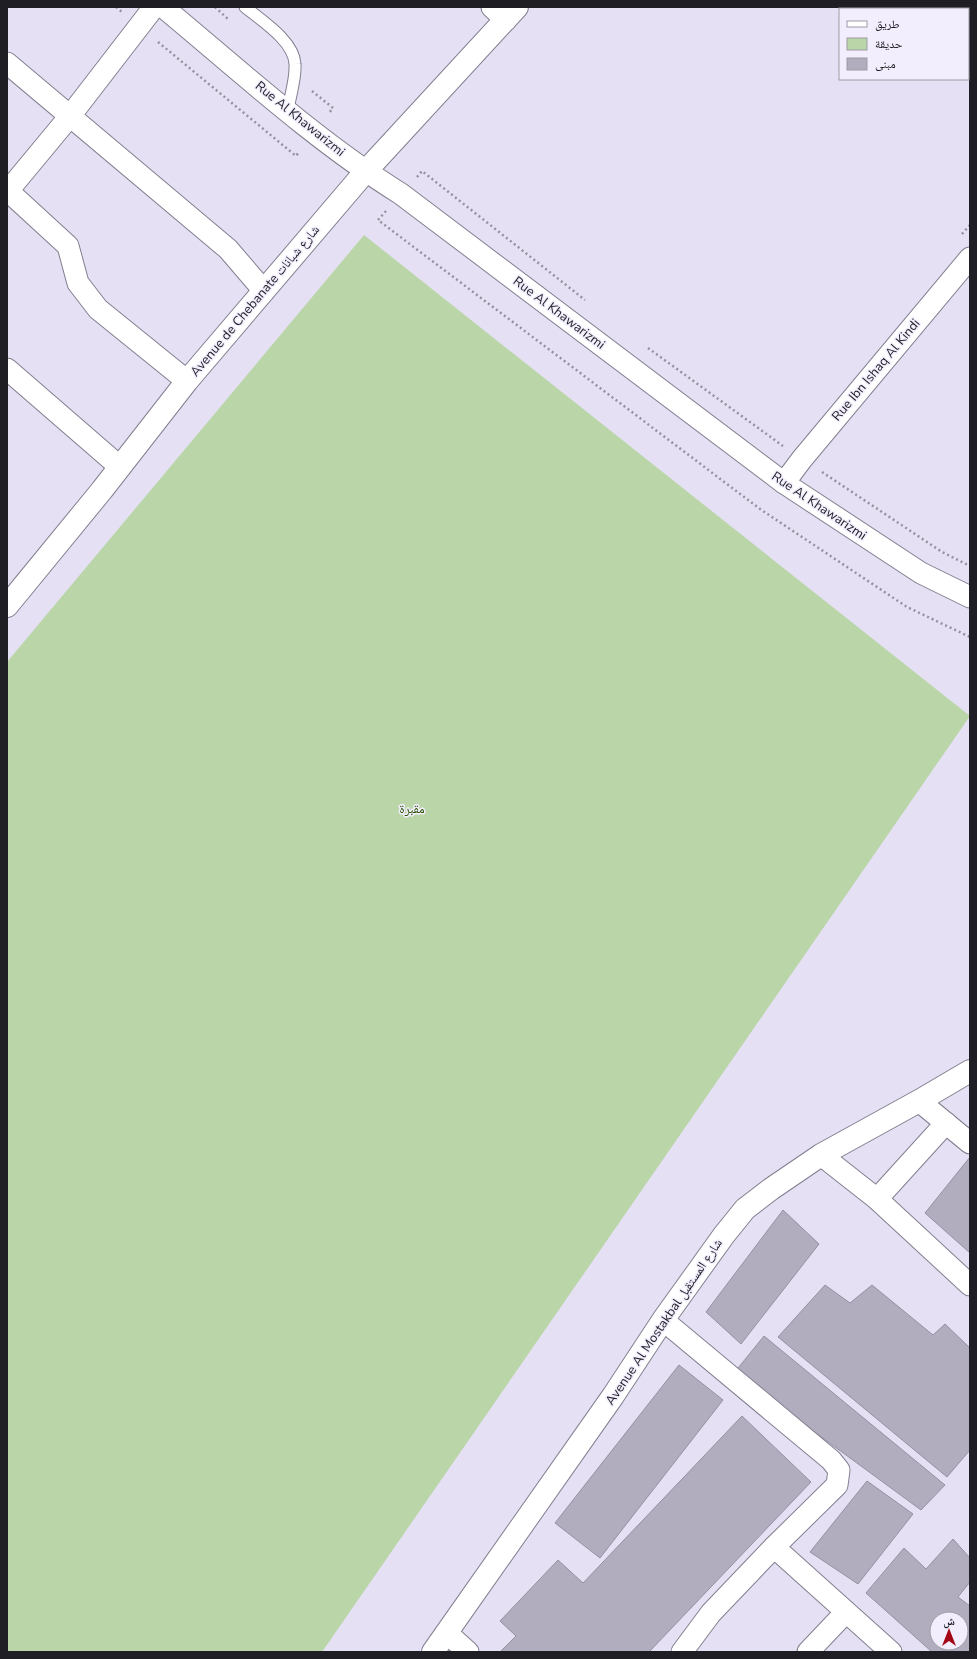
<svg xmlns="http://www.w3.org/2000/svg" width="977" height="1659" font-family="'Nunito Sans','Noto Naskh Arabic',sans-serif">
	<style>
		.green { fill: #bad6a9 }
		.building { fill: #b1adbf; stroke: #9591a2; fill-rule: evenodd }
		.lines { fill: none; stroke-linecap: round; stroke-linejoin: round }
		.lane-casing { stroke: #837f90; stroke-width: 13 }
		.street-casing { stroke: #837f90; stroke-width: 23 }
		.secondary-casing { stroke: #837f90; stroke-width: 24 }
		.path { stroke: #95919f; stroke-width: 2.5; stroke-dasharray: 2 3; stroke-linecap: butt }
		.lane { stroke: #fff; stroke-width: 11 }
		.street { stroke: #fff; stroke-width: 21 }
		.secondary { stroke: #fff; stroke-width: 22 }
		.labels { text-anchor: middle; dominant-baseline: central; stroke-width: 3; stroke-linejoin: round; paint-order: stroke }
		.street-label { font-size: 13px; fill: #1f1e24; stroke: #f2eefd }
		.park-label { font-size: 13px; fill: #295100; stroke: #f2eefd }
	</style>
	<rect width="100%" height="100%" fill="#e5e0f3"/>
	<!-- green -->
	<polygon class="green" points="364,235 970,716 322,1652 7,1652 7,662"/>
	<!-- building -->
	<g class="building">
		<polygon points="970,1157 970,1253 925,1213"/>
		<polygon points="783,1210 819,1244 741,1344 706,1312"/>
		<polygon points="825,1285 850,1303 872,1285 933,1335 945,1324 970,1348 970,1450 947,1477 778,1337"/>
		<polygon points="764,1336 945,1485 921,1510 734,1373"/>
		<polygon points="679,1365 723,1400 600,1558 555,1523"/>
		<polygon points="742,1416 811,1482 649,1652 500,1652 516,1636 500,1621 558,1560 583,1583"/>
		<polygon points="867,1481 913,1514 858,1584 810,1552"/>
		<path d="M953 1539 970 1558V1582L958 1597 970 1606V1652H932L866 1593 904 1548 926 1569ZM937 1619H961V1643H937Z"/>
	</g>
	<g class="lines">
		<!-- lane casing -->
		<g class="lane-casing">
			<path id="lane" d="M245 7C262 21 294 41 295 64 296 79 290 96 288 110"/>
		</g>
		<!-- street casing -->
		<g class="street-casing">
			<g id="street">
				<path d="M163 7C240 71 316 141 401 194L784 483 921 573 970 597"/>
				<polyline points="492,7 506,20"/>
				<polyline points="7,63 228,249 264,291"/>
				<polyline points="7,190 68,246 78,283 98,309 187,381"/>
				<polyline points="7,192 70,116 154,7"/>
				<polyline points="7,369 120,467"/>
				<polyline points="784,483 802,459 970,258"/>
				<polyline points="919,1101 970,1143"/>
				<polyline points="821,1155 877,1199 970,1285"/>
				<polyline points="877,1199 946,1123"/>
				<polyline points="663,1320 831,1460 839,1470 837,1485 774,1547 711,1613 682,1652"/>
				<polyline points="774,1547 891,1652"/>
				<polyline points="447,1633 468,1652"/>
				<polyline points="808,1652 846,1612"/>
			</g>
		</g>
		<!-- secondary casing -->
		<g class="secondary-casing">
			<g id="secondary">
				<polyline points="7,606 102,490 187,381 365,172 517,7"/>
				<polyline points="433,1652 613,1396 663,1320 724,1235 745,1209 771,1189 821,1155 919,1101 970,1071"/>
			</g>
		</g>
		<!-- path -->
		<g class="path">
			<polyline points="116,7 122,12"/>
			<polyline points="215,7 229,20"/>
			<polyline points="158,42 296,156 299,152"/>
			<polyline points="312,91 333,108 329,113"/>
			<polyline points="417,177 422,171 585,300"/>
			<polyline points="386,211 378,220 760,509 907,607 970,637"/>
			<polyline points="962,234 970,225"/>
			<polyline points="648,348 783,446"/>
			<polyline points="822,472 942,552 970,566"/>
		</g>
		<!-- lane -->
		<use href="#lane" class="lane"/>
		<!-- street -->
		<use href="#street" class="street"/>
		<!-- secondary -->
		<use href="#secondary" class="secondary"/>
	</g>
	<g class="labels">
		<!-- street labels -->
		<g class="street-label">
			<text transform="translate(300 119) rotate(39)">Rue Al Khawarizmi</text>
			<text transform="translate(255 301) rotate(-50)">Avenue de Chebanate شارع شبانات</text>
			<text transform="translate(559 313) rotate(37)">Rue Al Khawarizmi</text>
			<text transform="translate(876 370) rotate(-50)">Rue Ibn Ishaq Al Kindi</text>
			<text transform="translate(819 506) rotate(34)">Rue Al Khawarizmi</text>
			<text transform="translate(664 1322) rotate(-56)">Avenue Al Mostakbal شارع المستقبل</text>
		</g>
		<!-- park labels -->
		<g class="park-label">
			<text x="412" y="809">مقبرة</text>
		</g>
	</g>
	<!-- border -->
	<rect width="977" height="1659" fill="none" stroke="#1f1e24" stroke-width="16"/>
	<!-- legend -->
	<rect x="839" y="8" width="130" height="72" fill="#f2eefd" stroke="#9e9ba6"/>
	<rect x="847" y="21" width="20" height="6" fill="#ffffff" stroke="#9e9ba6"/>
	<text x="875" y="28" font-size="12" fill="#1f1e24">طريق</text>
	<rect x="847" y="38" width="20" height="12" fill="#bad6a9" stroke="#9e9ba6"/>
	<text x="875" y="48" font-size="12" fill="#1f1e24">حديقة</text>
	<rect x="847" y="58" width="20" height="12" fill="#b1adbf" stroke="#9e9ba6"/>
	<text x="875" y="68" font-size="12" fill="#1f1e24">مبنى</text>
	<!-- north arrow -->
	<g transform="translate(949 1631)"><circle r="19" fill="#f2eefd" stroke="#9e9ba6"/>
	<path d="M0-3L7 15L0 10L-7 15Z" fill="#a30716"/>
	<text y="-6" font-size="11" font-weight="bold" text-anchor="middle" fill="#1f1e24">ش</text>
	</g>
</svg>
